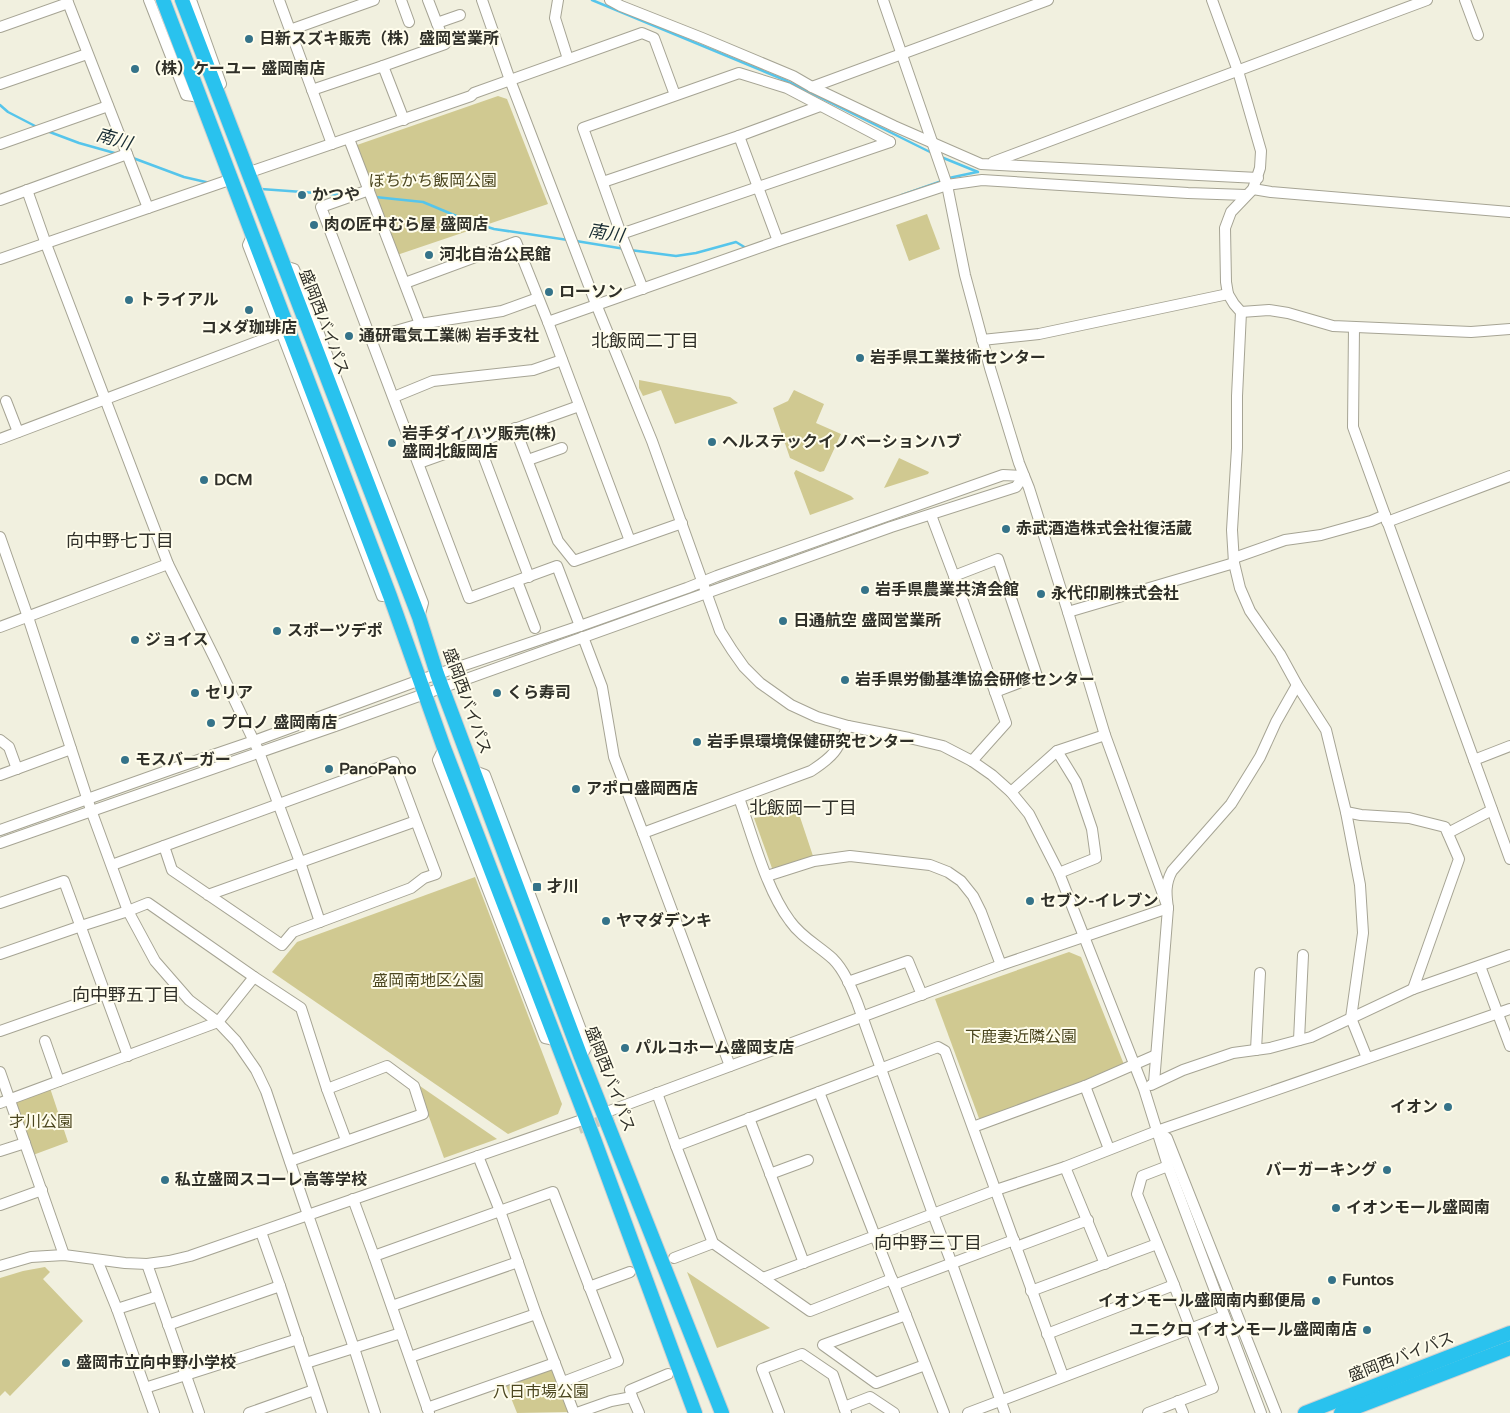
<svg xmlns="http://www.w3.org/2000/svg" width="1510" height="1413" font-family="'Varela Round','Noto Sans JP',sans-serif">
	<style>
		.green { fill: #d0c991 }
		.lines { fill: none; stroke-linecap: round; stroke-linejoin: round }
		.stream { stroke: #56c5eb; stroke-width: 2.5 }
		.minor-tunnel { stroke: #cacabb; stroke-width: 10; stroke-dasharray: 10 5; stroke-linecap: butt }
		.minor-casing { stroke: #a6a494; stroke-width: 12 }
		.highway-casing { stroke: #d1d1d0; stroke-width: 16 }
		.minor { stroke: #fff; stroke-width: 10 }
		.highway { stroke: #29c2ee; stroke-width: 14 }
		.poi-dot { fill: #357389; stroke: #fffdec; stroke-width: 2 }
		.labels { text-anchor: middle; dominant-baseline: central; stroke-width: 4; stroke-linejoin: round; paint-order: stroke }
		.poi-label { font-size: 16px; font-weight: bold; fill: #303029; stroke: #fffdec; text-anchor: start }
		.park-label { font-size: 16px; fill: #4c4720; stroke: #fffdec }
		.street-label { font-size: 16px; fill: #303029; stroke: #fffdec }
		.water-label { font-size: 18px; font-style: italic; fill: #192d34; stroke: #fffdec }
		.neighbourhood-label { font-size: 18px; fill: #303029; stroke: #fffdec }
	</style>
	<rect width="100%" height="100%" fill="#f1f0df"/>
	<!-- green -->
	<g class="green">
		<polygon points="498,96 507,99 548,204 397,255 356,147 357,145"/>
		<polygon points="927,214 940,249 909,261 896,225"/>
		<polygon points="639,380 730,397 738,403 675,424 661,390 643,396 639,388"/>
		<polygon points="794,390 824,404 816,423 841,434 824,471 820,472 790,458 773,408 788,401"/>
		<polygon points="899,458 929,472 928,474 884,488"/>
		<polygon points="796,470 851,496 854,499 810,515 794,473"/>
		<polygon points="798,811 813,856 773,871 754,818"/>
		<polygon points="475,877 562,1104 558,1114 508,1134 272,972 297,942"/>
		<polygon points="1069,952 1081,957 1125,1067 980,1121 935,999"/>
		<polygon points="417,1084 497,1139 444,1158"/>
		<polygon points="50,1088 68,1142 33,1155 14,1101"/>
		<polygon points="45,1267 50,1272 43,1279 83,1321 10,1396 5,1391 0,1396 0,1278 23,1271"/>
		<polygon points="687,1272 770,1328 717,1348"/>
		<polygon points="551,1366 568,1412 517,1413 505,1383"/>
	</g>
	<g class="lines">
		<!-- stream -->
		<g class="stream">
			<polyline points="592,0 787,81 932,153"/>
			<polyline points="0,105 8,112 37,127"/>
			<polyline points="47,131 79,143 118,154"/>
			<polyline points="941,157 978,172"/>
			<polyline points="133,158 184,177 210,183"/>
			<polyline points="949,178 977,172"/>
			<polyline points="261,189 344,195"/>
			<polyline points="902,195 939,182"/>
			<polyline points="375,197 423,202 478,225 481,225 494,229 568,240"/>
			<polyline points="576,241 625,249"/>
			<polyline points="630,250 676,256 696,253 736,242 746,248"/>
		</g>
		<!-- minor-tunnel -->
		<polyline class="minor-tunnel" points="579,1129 613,1116"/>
		<!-- minor casing -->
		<g class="minor-casing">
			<g id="minor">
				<polyline points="67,0 148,208"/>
				<polyline points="149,0 186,95 200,97"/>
				<polyline points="191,0 221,84"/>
				<polyline points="279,0 332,144"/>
				<polyline points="401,0 409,22"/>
				<polyline points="482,0 510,80 596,304 652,441 720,631 732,650 744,667 760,683 791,705 817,717 848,726 909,738 943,746 972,761 992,775 1011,792 1029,814 1059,873 1144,1089 1168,1166 1261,1413"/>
				<polyline points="558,0 555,18 568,59"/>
				<polyline points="610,0 621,6 702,38 793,76 812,87 894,126 981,164 1258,178"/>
				<polyline points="883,0 947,185 965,275 990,368 1019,463 1029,488 1068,612 1105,735 1168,908"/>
				<polyline points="1212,0 1238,71 1261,151 1260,168 1253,189 1231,212 1225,228 1226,282 1228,294 1234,304 1241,312 1237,396 1237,448 1232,530 1234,563 1240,588 1250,611 1280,654 1297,685 1326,730 1346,812 1360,885 1363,933 1351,1018 1367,1058"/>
				<polyline points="1465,0 1478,35"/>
				<polyline points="437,23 460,15"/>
				<polyline points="0,27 68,3"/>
				<polyline points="290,30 374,0"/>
				<polyline points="383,66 445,44 428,0"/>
				<polyline points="0,84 87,54"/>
				<polyline points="812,87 1048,0"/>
				<polyline points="312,90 383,66 404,120"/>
				<polyline points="739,136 820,106"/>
				<polyline points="349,139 420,324"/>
				<polyline points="0,144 108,106"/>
				<polyline points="993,162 1427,0"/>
				<polyline points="247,173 471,96 474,93 642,33 654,38 675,95"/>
				<polyline points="603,182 739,136 778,241"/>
				<polyline points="1253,189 1271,192 1510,212"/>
				<polyline points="27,190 46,244 168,564 216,661 259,752 300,862 320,922"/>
				<polyline points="369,190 321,207 469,598 557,566 580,626"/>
				<polyline points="0,200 127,154"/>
				<polyline points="253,234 248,245 382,596 390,596"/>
				<polyline points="621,234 890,142"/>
				<polyline points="0,259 232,179"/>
				<polyline points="284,266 294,269 423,603 419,617"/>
				<polyline points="405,283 516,242 548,322 630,541"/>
				<polyline points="643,289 621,234 583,128 739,73 787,88 890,142"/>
				<polyline points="1241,312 1269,310 1288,313 1333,326 1471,332 1510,329"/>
				<polyline points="548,322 778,241 947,185 982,180 1188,193 1246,195"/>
				<polyline points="1354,327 1353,427 1510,859"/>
				<polyline points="371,338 420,324 502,311 538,298"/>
				<polyline points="982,340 1039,334 1228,294"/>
				<polyline points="394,397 433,381 533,370 562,360"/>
				<polyline points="6,401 18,432"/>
				<polyline points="515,428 558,541 574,561 682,523"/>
				<polyline points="0,439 280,333"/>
				<polyline points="478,442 529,577"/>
				<polyline points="528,460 562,448"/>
				<polyline points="419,463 579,406"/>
				<polyline points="931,515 954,576 1006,723 972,761"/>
				<polyline points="1387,522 1510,476"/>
				<polyline points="0,537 28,617 91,810 128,911 155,961 189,1000 218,1022 236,1041 256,1070 266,1091 308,1215 190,1256 169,1261 147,1264 125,1263 64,1255 31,1257 0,1266"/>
				<polyline points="1234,558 1285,540 1321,535 1371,521 1385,515"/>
				<polyline points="954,576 998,559 1037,676 995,692"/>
				<polyline points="517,581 535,628"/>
				<polyline points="1068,612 1234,563"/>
				<polyline points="0,627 168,564"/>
				<polyline points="583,637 602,687 614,757 643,833"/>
				<polyline points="0,740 9,747 17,769"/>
				<polyline points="444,748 438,760 545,1038 555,1040"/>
				<polyline points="1057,751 1076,782 1092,829 1096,858 1059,873"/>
				<polyline points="1474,760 1510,746"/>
				<polyline points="474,771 485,775 587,1046 581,1057"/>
				<polyline points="0,775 71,749"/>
				<polyline points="1011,792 1057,751 1105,735"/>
				<path d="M739 798C753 837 766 889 790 921 801 937 819 946 833 959 844 970 851 987 857 1002L933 1214 952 1264 1005 1413"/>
				<polyline points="1346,812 1361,815 1409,818 1445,827 1459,859 1413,989"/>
				<polyline points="0,830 172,769 254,741 420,680 580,626 687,588 717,576 1003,475 1024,476"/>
				<polyline points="1448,833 1492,810"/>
				<polyline points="0,843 338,725 891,527 1016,487 1024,476"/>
				<polyline points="112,865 164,846"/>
				<polyline points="767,876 814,861 850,856 930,865 948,872 961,881 973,896 981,912 1001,965 1168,908"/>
				<polyline points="208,895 416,821 394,762 164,846 172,870 282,945 293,932 411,888 424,878 436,874 416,821"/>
				<polyline points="0,903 64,881 128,1056"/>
				<polyline points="0,954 81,926 128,911 148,903 254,977"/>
				<polyline points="1480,966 1510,1046"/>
				<polyline points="848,982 908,961 922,995"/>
				<polyline points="0,1031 106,994"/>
				<polyline points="1299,1040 1303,955"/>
				<polyline points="45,1041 59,1081"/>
				<polyline points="1256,1050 1260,973"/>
				<path d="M730 1066 643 833 811 771C834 756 837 751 848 726"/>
				<polyline points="0,1072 64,1255"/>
				<path d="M1154 1083 1168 908C1166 894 1165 884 1172 871L1231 804 1260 757 1276 722 1297 685"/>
				<polyline points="1151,1085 1183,1070 1233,1053 1270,1048 1311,1037 1413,989 1510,955"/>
				<polyline points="1085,1086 1156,1055"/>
				<polyline points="657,1093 676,1146"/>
				<polyline points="0,1103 218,1022 254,977 301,1008 327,1089"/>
				<polyline points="604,1113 1001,965"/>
				<polyline points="749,1118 804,1263"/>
				<polyline points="973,1127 1085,1086 1109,1149"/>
				<polyline points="1157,1131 1167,1138 1276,1413"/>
				<polyline points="0,1151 25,1143"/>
				<polyline points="478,1156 500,1211 536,1314 574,1413"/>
				<polyline points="290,1161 423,1114 414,1086 387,1066 327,1089 346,1140"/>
				<polyline points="1065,1167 1105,1264"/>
				<polyline points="770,1174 808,1160"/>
				<polyline points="353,1199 374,1256"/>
				<polyline points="0,1205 42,1190"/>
				<polyline points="261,1232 280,1286"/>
				<polyline points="1016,1247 1088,1220"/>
				<polyline points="674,1258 713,1243"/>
				<polyline points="97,1260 117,1309"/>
				<polyline points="147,1264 199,1413"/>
				<polyline points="763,1278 875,1236 819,1092"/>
				<polyline points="892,1279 810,1311 713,1243 676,1146 938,1047 945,1051 1063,1376"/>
				<polyline points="894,1285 1014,1240"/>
				<polyline points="589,1287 630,1272"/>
				<polyline points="1031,1291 1157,1244"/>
				<polyline points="392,1306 518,1262"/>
				<polyline points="906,1315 823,1345 876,1383 925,1365"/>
				<polyline points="168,1325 280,1286 322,1413"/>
				<polyline points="1047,1334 1174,1285"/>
				<polyline points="410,1357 536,1314"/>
				<polyline points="306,1363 401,1333"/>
				<polyline points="145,1388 298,1339"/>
				<polyline points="632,1397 630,1390 668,1374"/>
				<polyline points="1178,1401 1183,1413"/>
				<polyline points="844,1407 870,1397 894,1413"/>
				<polyline points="427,1408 555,1363"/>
				<polyline points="154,1413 117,1309 158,1296"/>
				<polyline points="249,1413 314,1390"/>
				<polyline points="375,1413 354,1348 308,1215 585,1119"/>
				<polyline points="429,1413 374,1256 553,1192 618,1361 563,1382"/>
				<polyline points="577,1413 611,1401 632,1397 639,1413"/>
				<polyline points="779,1413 762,1369 802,1354 833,1375 846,1413"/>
				<polyline points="944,1413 875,1236 996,1190 1065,1167 1157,1131 1510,1009"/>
				<polyline points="968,1413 1224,1316"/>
				<polyline points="1148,1413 1213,1388 1174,1285 1137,1194 1142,1176 1168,1166"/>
			</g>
		</g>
		<!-- highway casing -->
		<g class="highway-casing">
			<g id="highway">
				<polyline points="163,0 390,596 444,748 594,1139 695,1413"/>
				<polyline points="182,0 419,617 437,674 581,1057 722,1413"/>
				<polyline points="1305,1413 1510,1333"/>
				<polyline points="1341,1413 1510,1348"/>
			</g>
		</g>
		<!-- minor -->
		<use href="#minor" class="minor"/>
		<!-- highway -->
		<use href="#highway" class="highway"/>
	</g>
	<!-- markers -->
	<g class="poi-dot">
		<circle cx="249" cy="39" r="5"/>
		<circle cx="135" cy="69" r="5"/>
		<circle cx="302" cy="195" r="5"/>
		<circle cx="314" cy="225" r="5"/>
		<circle cx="429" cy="255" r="5"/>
		<circle cx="549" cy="292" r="5"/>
		<circle cx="129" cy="300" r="5"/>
		<circle cx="249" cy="310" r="5"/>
		<circle cx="349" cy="336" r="5"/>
		<circle cx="860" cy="358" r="5"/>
		<circle cx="712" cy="442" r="5"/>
		<circle cx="392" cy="443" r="5"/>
		<circle cx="204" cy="480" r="5"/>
		<circle cx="1006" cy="529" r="5"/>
		<circle cx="865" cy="590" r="5"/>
		<circle cx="1041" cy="594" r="5"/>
		<circle cx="783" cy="621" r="5"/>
		<circle cx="277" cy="631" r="5"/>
		<circle cx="135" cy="640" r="5"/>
		<circle cx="845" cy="680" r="5"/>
		<circle cx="195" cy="693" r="5"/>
		<circle cx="497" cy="693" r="5"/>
		<circle cx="211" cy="723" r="5"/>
		<circle cx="697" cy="742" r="5"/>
		<circle cx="125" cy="760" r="5"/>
		<circle cx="329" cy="769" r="5"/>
		<circle cx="576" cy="789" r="5"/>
		<rect x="532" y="882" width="10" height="10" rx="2.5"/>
		<circle cx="1030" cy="901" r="5"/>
		<circle cx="606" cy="921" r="5"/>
		<circle cx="625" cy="1048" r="5"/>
		<circle cx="1448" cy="1107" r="5"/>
		<circle cx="1387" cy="1170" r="5"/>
		<circle cx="165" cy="1180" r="5"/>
		<circle cx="1336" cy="1208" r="5"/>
		<circle cx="1332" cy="1280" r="5"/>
		<circle cx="1316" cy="1301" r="5"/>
		<circle cx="1367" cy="1330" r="5"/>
		<circle cx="66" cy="1363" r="5"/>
	</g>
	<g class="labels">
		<!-- poi labels -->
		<g class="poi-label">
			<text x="259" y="39">日新スズキ販売（株）盛岡営業所</text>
			<text x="145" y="69">（株）ケーユー 盛岡南店</text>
			<text x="312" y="195">かつや</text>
			<text x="324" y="225">肉の匠中むら屋 盛岡店</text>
			<text x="439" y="255">河北自治公民館</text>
			<text x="559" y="292">ローソン</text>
			<text x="139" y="300">トライアル</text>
			<text x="249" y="328" text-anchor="middle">コメダ珈琲店</text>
			<text x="359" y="336">通研電気工業㈱ 岩手支社</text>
			<text x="870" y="358">岩手県工業技術センター</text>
			<text x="402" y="434">岩手ダイハツ販売(株)<tspan x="402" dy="18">盛岡北飯岡店</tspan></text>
			<text x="722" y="442">ヘルステックイノベーションハブ</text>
			<text x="214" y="480">DCM</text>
			<text x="1016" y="529">赤武酒造株式会社復活蔵</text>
			<text x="875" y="590">岩手県農業共済会館</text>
			<text x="1051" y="594">永代印刷株式会社</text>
			<text x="793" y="621">日通航空 盛岡営業所</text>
			<text x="287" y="631">スポーツデポ</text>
			<text x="145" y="640">ジョイス</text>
			<text x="855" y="680">岩手県労働基準協会研修センター</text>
			<text x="205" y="693">セリア</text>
			<text x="507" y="693">くら寿司</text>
			<text x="221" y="723">プロノ 盛岡南店</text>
			<text x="707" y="742">岩手県環境保健研究センター</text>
			<text x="135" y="760">モスバーガー</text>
			<text x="339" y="769">PanoPano</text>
			<text x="586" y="789">アポロ盛岡西店</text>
			<text x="547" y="887">才川</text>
			<text x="1040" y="901">セブン-イレブン</text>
			<text x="616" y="921">ヤマダデンキ</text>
			<text x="635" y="1048">パルコホーム盛岡支店</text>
			<text x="1438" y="1107" text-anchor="end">イオン</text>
			<text x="1377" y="1170" text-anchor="end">バーガーキング</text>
			<text x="175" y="1180">私立盛岡スコーレ高等学校</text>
			<text x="1346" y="1208">イオンモール盛岡南</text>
			<text x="1342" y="1280">Funtos</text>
			<text x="1306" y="1301" text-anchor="end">イオンモール盛岡南内郵便局</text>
			<text x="1357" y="1330" text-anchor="end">ユニクロ イオンモール盛岡南店</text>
			<text x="76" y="1363">盛岡市立向中野小学校</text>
		</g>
		<!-- park labels -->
		<g class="park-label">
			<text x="433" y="181">ぼちかち飯岡公園</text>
			<text x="428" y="981">盛岡南地区公園</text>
			<text x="1021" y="1037">下鹿妻近隣公園</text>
			<text x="41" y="1122">才川公園</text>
			<text x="541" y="1392">八日市場公園</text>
		</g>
		<!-- street labels -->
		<g class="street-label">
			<text transform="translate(324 322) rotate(69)">盛岡西バイパス</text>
			<text transform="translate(467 701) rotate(70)">盛岡西バイパス</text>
			<text transform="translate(610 1079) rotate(69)">盛岡西バイパス</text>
			<text transform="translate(1401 1357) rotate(-21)">盛岡西バイパス</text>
		</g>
		<!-- water labels -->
		<g class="water-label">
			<text transform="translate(114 139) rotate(16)">南川</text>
			<text transform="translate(606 233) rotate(9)">南川</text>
		</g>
		<!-- neighbourhood labels -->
		<g class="neighbourhood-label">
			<text x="645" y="341">北飯岡二丁目</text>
			<text x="120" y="541">向中野七丁目</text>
			<text x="803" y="808">北飯岡一丁目</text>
			<text x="126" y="995">向中野五丁目</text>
			<text x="928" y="1243">向中野三丁目</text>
		</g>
	</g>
</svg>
